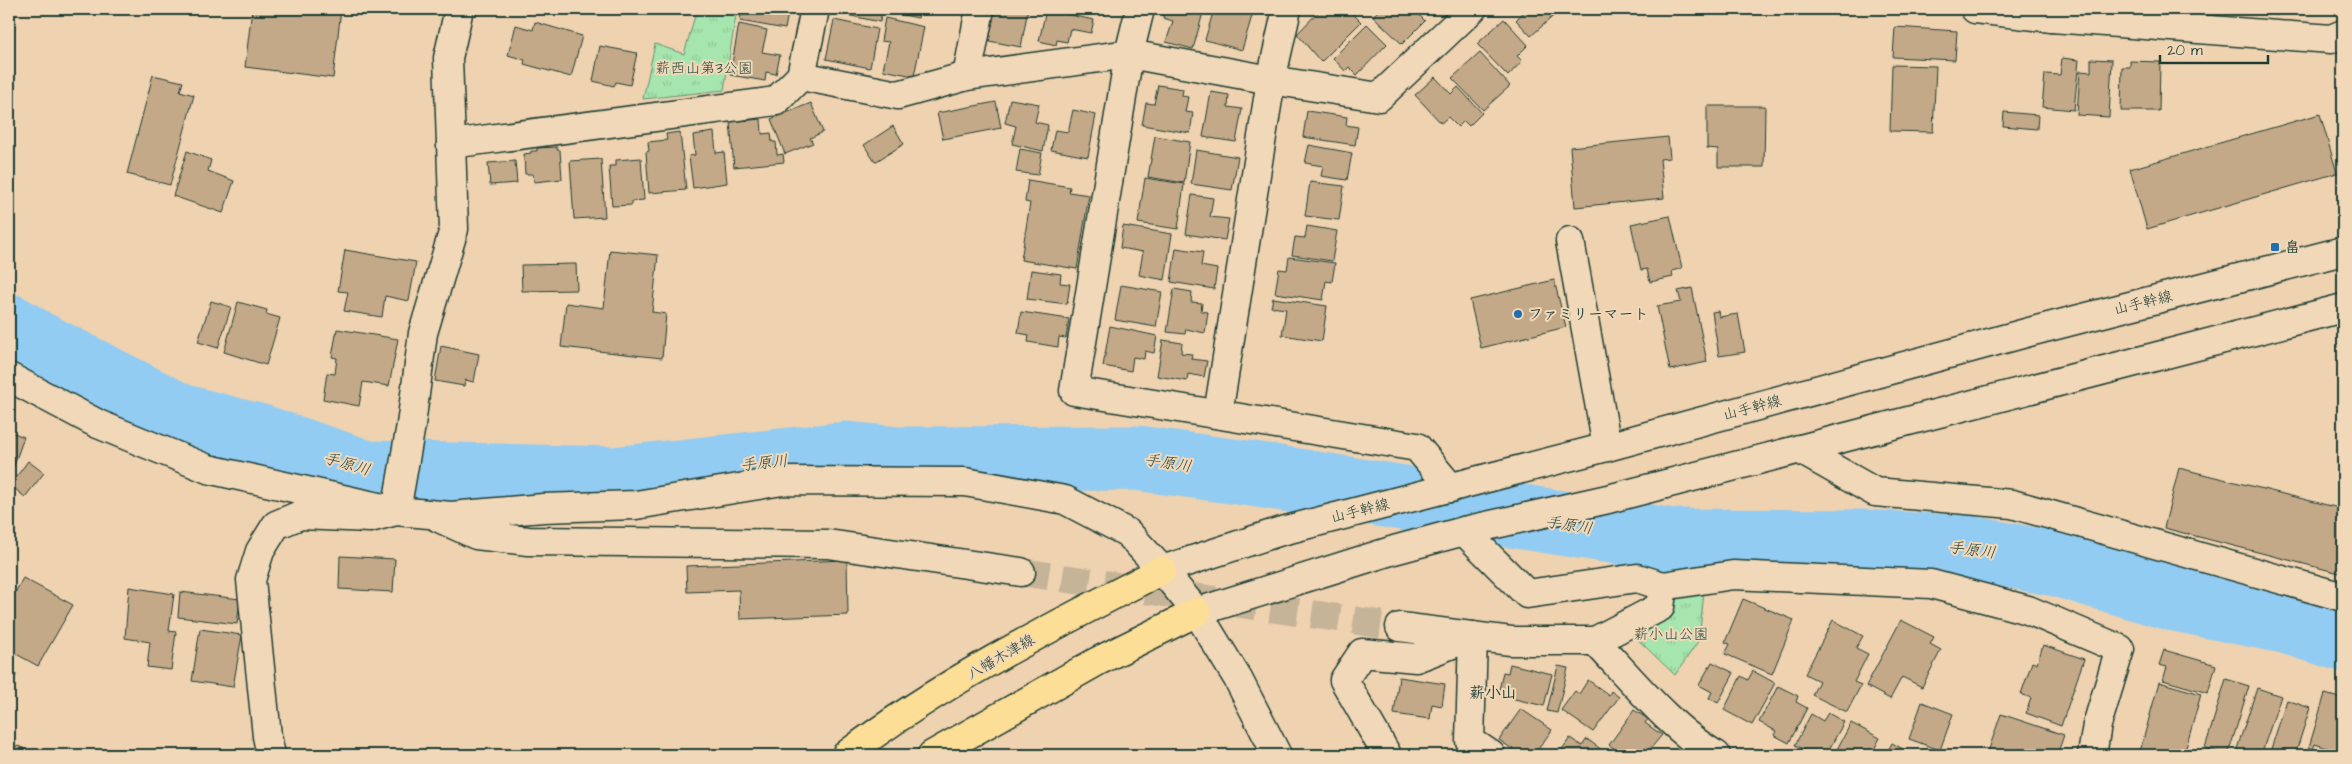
<svg xmlns="http://www.w3.org/2000/svg" width="2352" height="764" font-family="'Architects Daughter','Klee One',sans-serif">
	<style>
		.park { fill: url(#park-tufts); stroke: #629170 }
		.lines { fill: none; stroke-linecap: round; stroke-linejoin: round }
		.river { stroke: #92ccf2; stroke-width: 65 }
		.building { fill: #c4a988; stroke: #1f3d34 }
		.minor-tunnel { stroke: #c5b497; stroke-width: 28; stroke-dasharray: 28 14; stroke-linecap: butt }
		.minor-casing { stroke: #1f3d34; stroke-width: 31 }
		.major-casing { stroke: #1f3d34; stroke-width: 31 }
		.minor { stroke: #f0d8b8; stroke-width: 28 }
		.major { stroke: #fdde96; stroke-width: 28 }
		.poi-dot { fill: #1f6fb2; stroke: #f0d8b8; stroke-width: 2 }
		.labels { text-anchor: middle; dominant-baseline: central; stroke-width: 4; stroke-linejoin: round; paint-order: stroke }
		.park-label { font-size: 15px; fill: #2c4e40; stroke: #f0d8b8 }
		.poi-label { font-size: 15px; font-weight: bold; fill: #1f3d34; stroke: #f0d8b8; text-anchor: start }
		.street-label { font-size: 15px; fill: #1f3d34; stroke: #f0d8b8 }
		.water-label { font-size: 16px; font-style: italic; fill: #2a4b47; stroke: #f0d8b8 }
		.neighbourhood-label { font-size: 16px; font-weight: bold; fill: #1f3d34; stroke: #f0d8b8 }
	</style>
	<defs>
		<pattern id="park-tufts" width="24" height="20" patternUnits="userSpaceOnUse" patternTransform="scale(1.25)"><rect width="24" height="20" fill="#a6e5ad"/><path d="M3 7l-1-3M5 7V3M7 7l1-3M15 17l-1-3M17 17v-4M19 17l1-3" fill="none" stroke="#8ec595"/></pattern>
	</defs>
	<rect width="100%" height="100%" fill="#efd2b0"/>
	<filter id="ink" filterUnits="userSpaceOnUse"><feTurbulence type="fractalNoise" baseFrequency=".02" numOctaves="2"/><feDisplacementMap in="SourceGraphic" scale="10" xChannelSelector="R" yChannelSelector="G"/><feConvolveMatrix kernelMatrix="1 2 1 2 8 2 1 2 1" color-interpolation-filters="sRGB"/></filter>
	<g filter="url(#ink)">
		<!-- park -->
		<g class="park">
			<polygon points="697,9 737,9 724,90 643,99 655,44 684,54"/>
			<polygon points="1705,582 1699,640 1675,675 1632,634 1663,607"/>
		</g>
		<g class="lines">
			<!-- river -->
			<polyline class="river" points="9,326 35,342 180,416 261,437 367,473 613,479 846,454 900,459 1137,458 1253,474 1674,541 1862,542 1969,548 2057,564 2175,599 2289,622 2343,639"/>
		</g>
		<!-- building -->
		<g class="building">
			<polygon points="252,9 341,9 333,78 245,67"/>
			<polygon points="742,9 786,9 785,12 788,13 785,29 740,21"/>
			<polygon points="838,9 882,9 880,22 837,13"/>
			<polygon points="888,9 920,9 918,18 888,12"/>
			<polygon points="995,9 1028,9 1021,47 989,41"/>
			<polygon points="1165,9 1204,9 1193,49 1166,42 1173,21 1163,18"/>
			<polygon points="1214,9 1222,11 1222,9 1254,9 1242,50 1205,40"/>
			<polygon points="1321,9 1325,12 1328,9 1348,9 1361,22 1321,62 1297,34"/>
			<polygon points="1380,9 1413,9 1425,21 1402,44 1373,16"/>
			<polygon points="1525,9 1561,9 1531,36 1516,20 1526,10"/>
			<polygon points="2191,9 2215,9 2215,12"/>
			<polygon points="2263,9 2294,9 2294,12 2278,9 2277,15 2263,13"/>
			<polygon points="2321,9 2343,9 2343,12"/>
			<polygon points="1046,10 1094,20 1091,33 1070,29 1067,42 1057,40 1056,45 1039,41"/>
			<polygon points="885,18 924,27 914,76 883,70 889,42 881,41"/>
			<polygon points="1504,19 1528,45 1517,56 1522,61 1508,76 1477,44"/>
			<polygon points="834,20 877,29 870,68 826,59"/>
			<polygon points="535,22 582,36 571,77 524,64 525,60 508,55 516,25 533,30"/>
			<polygon points="739,24 767,30 762,52 780,55 776,74 766,72 765,81 730,75"/>
			<polygon points="1367,24 1387,44 1357,75 1349,67 1345,71 1333,58"/>
			<polygon points="1895,27 1957,31 1955,60 1893,57"/>
			<polygon points="600,46 637,53 630,85 616,82 614,86 593,81"/>
			<polygon points="1480,53 1510,86 1483,110 1452,78"/>
			<polygon points="2062,58 2079,60 2074,110 2042,107 2045,74 2060,75"/>
			<polygon points="2091,59 2112,60 2109,117 2077,115 2080,71 2091,72"/>
			<polygon points="2130,61 2160,62 2159,111 2121,111 2122,67 2130,67"/>
			<polygon points="1892,65 1936,66 1933,132 1890,131"/>
			<polygon points="153,75 183,82 180,91 194,95 170,185 127,174"/>
			<polygon points="1435,77 1451,94 1458,87 1482,113 1469,126 1464,121 1458,127 1448,117 1441,123 1415,95"/>
			<polygon points="1158,85 1183,89 1182,96 1188,97 1185,112 1193,113 1190,133 1142,125 1146,103 1154,104"/>
			<polygon points="1211,92 1229,95 1228,107 1242,109 1236,142 1203,137"/>
			<polygon points="1010,99 1039,104 1035,122 1048,125 1043,151 1012,144 1016,126 1005,123"/>
			<polygon points="996,102 1001,128 943,139 937,113"/>
			<polygon points="811,103 823,132 810,138 813,143 785,154 771,119"/>
			<polygon points="1707,106 1765,106 1764,167 1718,167 1718,149 1707,148"/>
			<polygon points="1073,110 1096,115 1088,157 1051,150 1055,130 1068,132"/>
			<polygon points="1307,111 1347,117 1346,125 1358,127 1355,145 1303,137"/>
			<polygon points="2004,112 2038,115 2037,129 2003,126"/>
			<polygon points="2320,114 2337,173 2147,229 2130,169"/>
			<polygon points="761,119 762,134 771,133 772,142 776,142 777,155 783,154 784,162 734,167 730,122"/>
			<polygon points="893,126 904,144 875,162 864,145"/>
			<polygon points="680,132 686,190 649,193 646,152 649,151 648,142 667,140 666,134"/>
			<polygon points="714,132 716,153 724,152 727,183 693,188 689,156 695,155 693,135"/>
			<polygon points="1155,136 1190,142 1184,183 1148,177"/>
			<polygon points="1668,137 1670,158 1660,159 1664,198 1575,207 1570,147"/>
			<polygon points="1309,145 1352,153 1347,180 1321,176 1323,166 1305,163"/>
			<polygon points="557,147 557,150 560,150 562,179 534,182 533,174 525,174 524,154 531,153 531,151 537,151 537,148"/>
			<polygon points="1020,149 1042,153 1038,175 1016,172"/>
			<polygon points="1196,150 1238,157 1232,190 1191,184"/>
			<polygon points="187,151 211,160 208,171 234,181 223,213 173,196"/>
			<polygon points="641,158 644,200 632,201 632,205 612,206 609,166 616,166 616,160"/>
			<polygon points="601,159 605,217 574,219 570,161"/>
			<polygon points="515,161 517,183 490,185 488,163"/>
			<polygon points="1145,178 1184,184 1178,229 1138,223"/>
			<polygon points="1028,180 1070,187 1069,192 1089,195 1077,269 1021,260 1030,203 1025,202"/>
			<polygon points="1310,182 1344,186 1339,220 1305,216"/>
			<polygon points="1192,195 1213,198 1210,217 1229,219 1225,240 1186,234"/>
			<polygon points="1670,216 1682,268 1672,271 1673,277 1650,282 1647,269 1641,270 1631,224"/>
			<polygon points="1123,226 1172,234 1165,280 1139,275 1143,252 1120,248"/>
			<polygon points="1307,226 1337,231 1332,261 1292,255 1295,237 1305,238"/>
			<polygon points="1176,248 1203,252 1201,266 1217,269 1214,289 1171,282"/>
			<polygon points="345,250 416,262 409,301 385,296 382,317 344,311 348,292 338,291"/>
			<polygon points="610,250 658,255 652,312 666,314 662,358 561,347 566,303 604,308"/>
			<polygon points="1289,257 1335,263 1332,282 1326,281 1323,300 1275,293 1279,269 1287,270"/>
			<polygon points="576,264 577,290 522,291 521,265"/>
			<polygon points="1031,270 1061,274 1060,283 1070,284 1067,304 1027,299"/>
			<polygon points="1554,280 1566,327 1481,348 1470,300"/>
			<polygon points="1121,285 1162,292 1156,327 1115,320"/>
			<polygon points="1692,288 1707,362 1670,370 1657,306 1681,302 1678,291"/>
			<polygon points="1174,289 1192,292 1191,302 1202,303 1201,311 1208,312 1205,333 1186,329 1185,334 1167,332"/>
			<polygon points="1273,298 1327,306 1322,341 1282,335 1286,309 1271,307"/>
			<polygon points="211,301 231,307 218,348 198,342"/>
			<polygon points="238,302 267,310 266,314 280,318 266,365 224,352"/>
			<polygon points="1718,311 1719,317 1738,314 1745,352 1719,356 1712,312"/>
			<polygon points="1021,312 1069,319 1066,338 1059,337 1058,347 1028,342 1029,335 1018,333"/>
			<polygon points="1110,326 1157,336 1154,353 1145,351 1144,359 1133,357 1131,371 1103,366"/>
			<polygon points="337,329 398,339 389,386 363,382 359,406 323,399 327,373 335,374 337,358 332,357"/>
			<polygon points="1163,340 1182,343 1181,353 1192,354 1191,359 1207,361 1204,377 1188,374 1187,381 1157,376"/>
			<polygon points="441,346 479,354 474,382 465,380 464,386 435,381"/>
			<polygon points="9,431 24,437 13,468 9,467"/>
			<polygon points="28,461 44,473 25,497 10,485"/>
			<polygon points="2179,468 2343,509 2343,574 2164,528"/>
			<polygon points="340,556 395,559 393,592 339,589"/>
			<polygon points="847,560 848,615 740,619 739,590 687,592 686,566"/>
			<polygon points="23,578 73,605 38,666 9,650 9,604"/>
			<polygon points="129,587 174,594 169,631 176,632 171,670 147,667 150,642 125,638"/>
			<polygon points="180,592 240,599 237,624 178,617"/>
			<polygon points="1743,599 1794,620 1772,674 1725,654 1730,644 1725,642"/>
			<polygon points="1833,620 1863,636 1856,648 1868,654 1854,682 1861,685 1847,712 1812,695 1819,681 1805,674"/>
			<polygon points="1901,620 1934,637 1930,644 1941,650 1922,687 1902,677 1890,699 1866,686"/>
			<polygon points="200,629 242,635 233,687 192,681"/>
			<polygon points="2043,645 2084,659 2061,726 2026,713 2031,698 2021,694 2032,662 2037,664"/>
			<polygon points="2164,650 2216,665 2208,693 2163,680 2167,667 2159,665"/>
			<polygon points="1712,662 1734,673 1718,703 1709,698 1712,692 1699,685"/>
			<polygon points="1510,664 1552,674 1544,706 1498,695 1503,672 1508,673"/>
			<polygon points="1558,666 1568,668 1557,713 1547,711"/>
			<polygon points="1753,671 1775,683 1752,725 1724,710 1741,676 1748,680"/>
			<polygon points="9,672 16,674 9,698"/>
			<polygon points="1399,677 1445,684 1442,706 1432,704 1430,719 1394,714"/>
			<polygon points="2226,679 2249,686 2228,755 2217,755 2218,752 2205,748"/>
			<polygon points="1588,680 1609,695 1611,691 1619,697 1593,732 1561,710 1575,691 1579,694"/>
			<polygon points="2159,682 2201,694 2184,755 2139,755"/>
			<polygon points="1778,686 1798,696 1796,702 1807,708 1789,743 1774,735 1776,731 1759,722"/>
			<polygon points="2257,688 2281,696 2261,755 2250,751 2249,755 2235,755"/>
			<polygon points="2325,694 2343,699 2343,730 2337,751 2315,744 2313,749 2309,747"/>
			<polygon points="2287,700 2310,708 2295,755 2269,755"/>
			<polygon points="1922,702 1953,714 1940,750 1909,739"/>
			<polygon points="1521,709 1552,730 1534,755 1521,755 1499,740"/>
			<polygon points="1634,710 1648,719 1645,723 1662,735 1645,755 1624,755 1609,745"/>
			<polygon points="1828,713 1844,722 1826,755 1815,755 1795,745 1811,714 1823,721"/>
			<polygon points="2001,714 2064,735 2057,755 1987,755"/>
			<polygon points="1851,723 1880,738 1871,755 1834,755"/>
			<polygon points="1570,738 1582,746 1587,739 1606,753 1604,755 1558,755"/>
			<polygon points="1892,743 1910,753 1909,755 1886,755"/>
			<polygon points="9,744 24,748 22,755 9,755"/>
			<polygon points="1679,748 1690,755 1674,755"/>
		</g>
		<g class="lines">
			<!-- minor-tunnel -->
			<polyline class="minor-tunnel" points="1021,572 1400,627"/>
			<!-- minor casing -->
			<g class="minor-casing">
				<g id="minor">
					<polyline points="1975,9 2052,18"/>
					<polyline points="2053,9 2052,18 2331,39 2343,34"/>
					<polyline points="801,76 898,95 967,76 1129,54 1140,9"/>
					<polyline points="967,76 980,9"/>
					<polyline points="451,144 776,101 801,76 815,9"/>
					<polyline points="1570,241 1607,447"/>
					<polyline points="9,377 98,424 208,469 396,511 451,516 543,508 636,505 782,481 965,482 1065,500 1128,533 1162,570 1197,612 1238,679 1277,755"/>
					<polyline points="1218,414 1271,80 1287,9"/>
					<polyline points="1799,449 1875,492 2012,504 2343,597"/>
					<polyline points="1451,488 1417,447 1074,391 1129,54 1271,80 1379,97 1472,9"/>
					<polyline points="439,518 476,535 528,541 828,544 1021,572"/>
					<path d="M1464 531 1527 594 1637 578 1663 586 1660 607 1595 641C1630 678 1672 730 1716 755"/>
					<polyline points="1162,570 1278,532 1607,447 2033,331 2343,251"/>
					<polyline points="1663,586 1733,575 1931,584 2028,610 2120,649 2097,725 2092,755"/>
					<polyline points="1197,612 1394,550 1464,531 1608,499 2343,308"/>
					<polyline points="1400,627 1511,641 1595,641"/>
					<polyline points="271,755 267,736 251,580 260,551 276,525 300,515 370,518 396,511 411,425 423,333 454,229 448,58 459,9"/>
					<polyline points="1387,755 1344,680 1362,653 1416,658 1473,636 1470,741 1491,755"/>
				</g>
			</g>
			<!-- major casing -->
			<g class="major-casing">
				<g id="major">
					<path d="M846 755C942 682 1055 625 1162 570"/>
					<polyline points="932,755 1098,661 1197,612"/>
				</g>
			</g>
			<!-- minor -->
			<use href="#minor" class="minor"/>
			<!-- major -->
			<use href="#major" class="major"/>
		</g>
	</g>
	<!-- markers -->
	<g class="poi-dot">
		<rect x="2270" y="242" width="10" height="10" rx="2.5"/>
		<circle cx="1518" cy="314" r="5"/>
	</g>
	<g class="labels">
		<!-- park labels -->
		<g class="park-label">
			<text x="704" y="68">薪西山第3公園</text>
			<text x="1671" y="634">薪小山公園</text>
		</g>
		<!-- poi labels -->
		<g class="poi-label">
			<text x="2285" y="247">畠</text>
			<text x="1528" y="314">ファミリーマート</text>
		</g>
		<!-- street labels -->
		<g class="street-label">
			<text transform="translate(2143 303) rotate(-14)">山手幹線</text>
			<text transform="translate(1752 408) rotate(-15)">山手幹線</text>
			<text transform="translate(1360 511) rotate(-14)">山手幹線</text>
			<text transform="translate(1001 657) rotate(-30)">八幡木津線</text>
		</g>
		<!-- water labels -->
		<g class="water-label">
			<text transform="translate(764 463) rotate(-6)">手原川</text>
			<text transform="translate(1168 463) rotate(9)">手原川</text>
			<text transform="translate(347 464) rotate(16)">手原川</text>
			<text transform="translate(1569 525) rotate(9)">手原川</text>
			<text transform="translate(1972 550) rotate(7)">手原川</text>
		</g>
		<!-- neighbourhood labels -->
		<g class="neighbourhood-label">
			<text x="1493" y="693">薪小山</text>
		</g>
	</g>
	<!-- margin -->
	<rect width="2352" height="764" fill="none" stroke="#f0d8b8" stroke-width="30"/>
	<rect x="15" y="15" width="2322" height="734" fill="none" stroke="#1f3d34" stroke-width="2" filter="url(#ink)"/>
	<!-- scale -->
	<path d="M2160 55v8h108v-8" fill="none" stroke="#1f3d34" stroke-width="2.5"/>
	<text x="2167" y="55" font-size="15" fill="#1f3d34" stroke="#f0d8b8" stroke-width="4" paint-order="stroke">20 m</text>
</svg>
